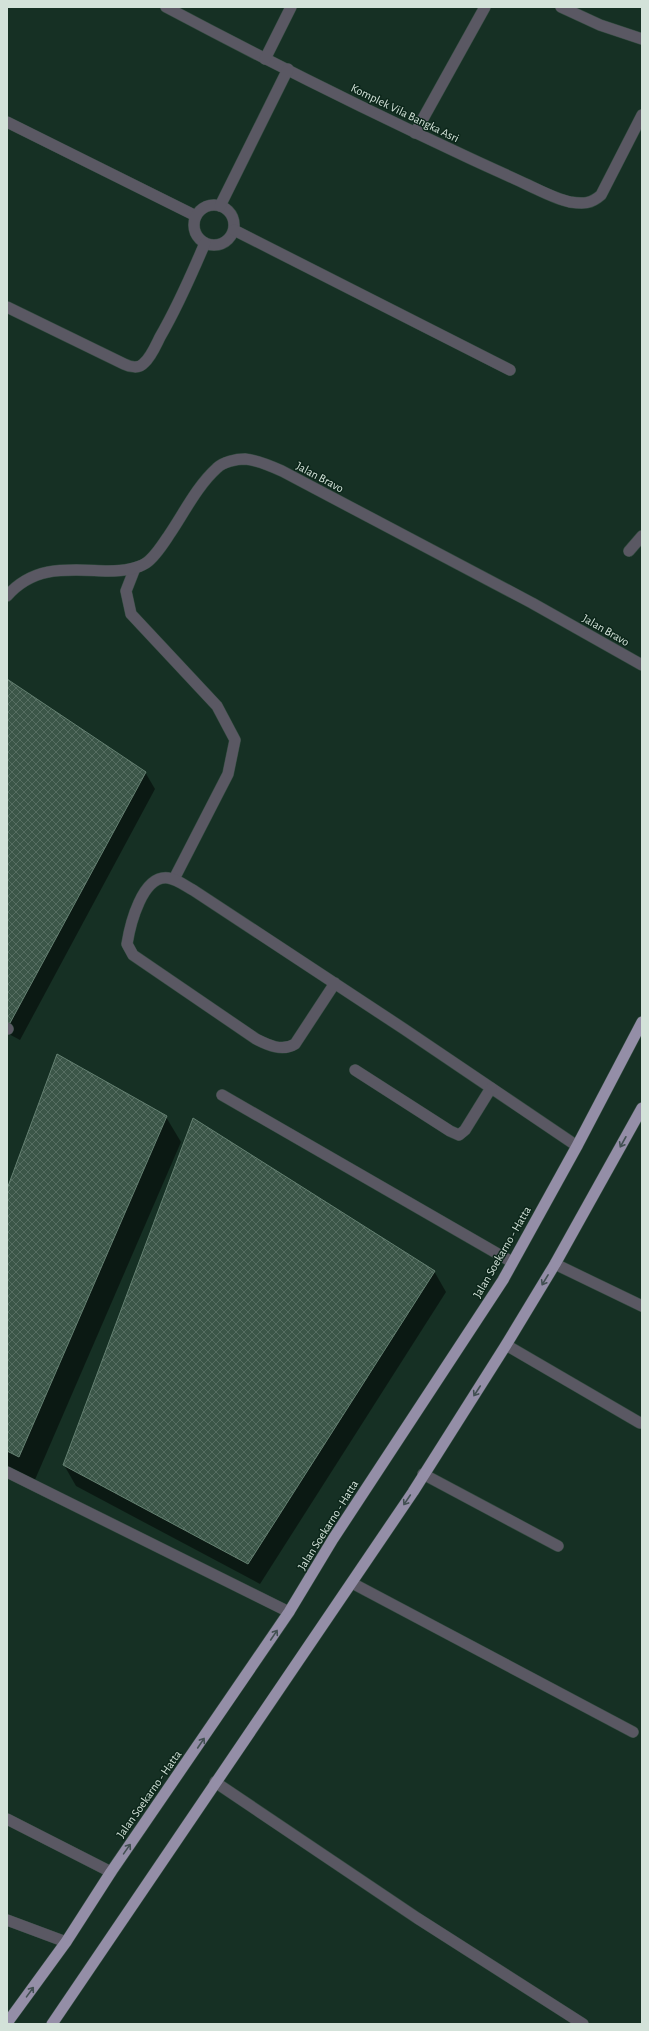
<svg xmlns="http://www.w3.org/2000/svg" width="649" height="2031" font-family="'Alegreya Sans',sans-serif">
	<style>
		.shadow { fill: #0007 }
		.building { fill: url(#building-cross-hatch); stroke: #658172 }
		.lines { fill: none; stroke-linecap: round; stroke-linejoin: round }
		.service-casing { stroke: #344c41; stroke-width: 12 }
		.minor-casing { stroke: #344c41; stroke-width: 12 }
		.trunk-casing { stroke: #344c41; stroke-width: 12 }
		.service { stroke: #5a5863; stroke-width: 11 }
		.minor { stroke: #5a5863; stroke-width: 11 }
		.trunk { stroke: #948ea7; stroke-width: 11 }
		.oneway { stroke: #425052 }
		.labels { text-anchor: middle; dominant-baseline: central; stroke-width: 3; stroke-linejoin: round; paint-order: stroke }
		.street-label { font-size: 12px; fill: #d3e2d9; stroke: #0c261a }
	</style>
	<defs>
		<pattern id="building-cross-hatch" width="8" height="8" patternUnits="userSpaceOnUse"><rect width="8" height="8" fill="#3b5648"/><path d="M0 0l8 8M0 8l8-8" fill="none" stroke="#566e62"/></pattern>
	</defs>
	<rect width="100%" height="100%" fill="#163024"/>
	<!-- shadow -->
	<g class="shadow">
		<polygon points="7,680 145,772 155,789 20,1040 7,1033"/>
		<polygon points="166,1117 181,1142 34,1482 7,1470 7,1191"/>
		<polygon points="434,1271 446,1292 260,1584 76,1486 64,1465"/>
	</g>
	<!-- building -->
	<g class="building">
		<polygon points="7,679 146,772 10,1023 7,1022"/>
		<polygon points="57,1054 167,1116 19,1457 7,1451 7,1189"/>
		<polygon points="193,1118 435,1271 248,1564 63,1465"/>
	</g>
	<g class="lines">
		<!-- service casing -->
		<g class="service-casing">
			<g id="service">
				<polyline points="135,568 126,591 131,614 217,706 235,740 228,774 174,879"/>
				<path d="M335 983 295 1044C282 1052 268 1045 256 1039L133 955 127 944C130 925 142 875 168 878 177 879 185 886 193 890L404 1029 577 1146"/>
				<polyline points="355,1070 450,1131 459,1135 465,1130 491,1088"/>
				<polyline points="222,1095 512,1262"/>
				<polyline points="506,1345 640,1423"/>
				<polyline points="423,1474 558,1546"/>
				<polyline points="352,1583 633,1732"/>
				<polyline points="7,1819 111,1872"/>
				<polyline points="7,1920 66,1942"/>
			</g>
		</g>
		<!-- minor casing -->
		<g class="minor-casing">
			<g id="minor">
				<path d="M166 7C264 59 364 109 465 156 486 166 507 175 528 185 541 191 556 199 570 202 583 204 591 204 601 195L642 115"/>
				<polyline points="561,7 600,25 642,39"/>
				<polyline points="265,59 291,7"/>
				<polyline points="7,122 196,216"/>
				<polyline points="415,133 485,7"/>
				<circle cx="214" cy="225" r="20"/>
				<polyline points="220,206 288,69"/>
				<polyline points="234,230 510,370"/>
				<path d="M7 307 124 364C130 367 139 369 144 363 151 357 156 345 160 337 178 306 191 276 205 243"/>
				<polyline points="629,551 642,536"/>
				<path d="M7 596C35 564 70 570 108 571 121 571 135 570 146 563 155 557 163 544 169 535 184 513 197 486 217 468 223 462 236 459 245 459 258 460 271 466 282 471L532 603 642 665"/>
				<polyline points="7,1028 8,1029"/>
				<polyline points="555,1264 642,1306"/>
				<polyline points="7,1472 289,1612"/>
				<polyline points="215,1782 417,1918 583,2024"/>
			</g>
		</g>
		<!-- trunk casing -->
		<g class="trunk-casing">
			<g id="trunk">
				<polyline points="7,2023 66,1942 111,1872 289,1612 333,1539 503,1280 577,1146 642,1022"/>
				<polyline points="52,2024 413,1492 506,1345 555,1264 642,1108"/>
			</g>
		</g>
		<!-- service -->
		<use href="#service" class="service"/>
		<!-- minor -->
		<use href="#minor" class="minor"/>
		<!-- trunk -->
		<use href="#trunk" class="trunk"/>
	</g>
	<!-- one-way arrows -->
	<defs><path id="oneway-shaft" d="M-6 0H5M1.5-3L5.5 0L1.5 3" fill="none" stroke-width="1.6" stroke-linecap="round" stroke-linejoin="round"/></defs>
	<g class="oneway">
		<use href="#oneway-shaft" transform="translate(623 1142) rotate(119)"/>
		<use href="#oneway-shaft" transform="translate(545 1280) rotate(121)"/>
		<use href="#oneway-shaft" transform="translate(477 1391) rotate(123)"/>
		<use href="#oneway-shaft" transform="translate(407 1500) rotate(124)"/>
		<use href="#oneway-shaft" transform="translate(274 1635) rotate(-56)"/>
		<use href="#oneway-shaft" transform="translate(201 1743) rotate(-56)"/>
		<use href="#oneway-shaft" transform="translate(127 1849) rotate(-55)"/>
		<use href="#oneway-shaft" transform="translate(30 1992) rotate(-54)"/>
	</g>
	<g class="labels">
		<!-- street labels -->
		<g class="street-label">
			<text transform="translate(405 113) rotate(26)">Komplek Vila Bangka Asri</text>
			<text transform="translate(320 477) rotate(28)">Jalan Bravo</text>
			<text transform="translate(606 630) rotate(30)">Jalan Bravo</text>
			<text transform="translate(502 1252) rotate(-60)">Jalan Soekarno - Hatta</text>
			<text transform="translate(328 1525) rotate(-58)">Jalan Soekarno - Hatta</text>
			<text transform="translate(149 1794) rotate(-55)">Jalan Soekarno - Hatta</text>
		</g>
	</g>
	<!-- border -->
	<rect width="649" height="2031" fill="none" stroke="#d3e2d9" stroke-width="16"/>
</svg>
